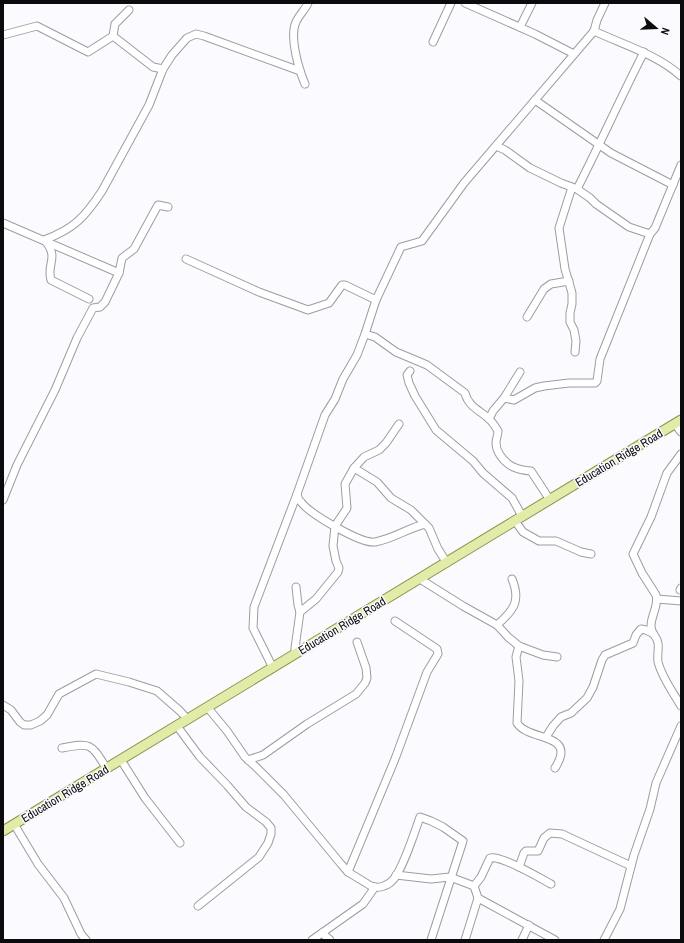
<svg xmlns="http://www.w3.org/2000/svg" width="684" height="943" font-family="'Archivo Narrow',sans-serif">
	<style>
		.lines { fill: none; stroke-linecap: round; stroke-linejoin: round }
		.minor-casing { stroke: #9d9ca5; stroke-width: 9 }
		.major-casing { stroke: #8c944c; stroke-width: 11 }
		.minor { stroke: #fff; stroke-width: 7 }
		.major { stroke: #e3eba8; stroke-width: 9 }
		.labels { text-anchor: middle; dominant-baseline: central; stroke-width: 3; stroke-linejoin: round; paint-order: stroke }
		.street-label { font-size: 12px; fill: #0b0b0e; stroke: #fbfafe }
	</style>
	<rect width="100%" height="100%" fill="#fbfafe"/>
	<g class="lines">
		<!-- minor casing -->
		<g class="minor-casing">
			<g id="minor">
				<polyline points="465,3 535,34 574,54"/>
				<path d="M605 3 597 20 594 31C624 45 656 54 681 76"/>
				<polyline points="520,27 532,3"/>
				<polyline points="3,35 37,26 88,52 113,36 153,67 163,69"/>
				<polyline points="113,36 115,24 129,10"/>
				<polyline points="433,42 451,3"/>
				<path d="M305 84C299 70 289 37 296 22 299 15 305 10 308 3"/>
				<polyline points="535,100 611,153 673,185"/>
				<polyline points="496,146 505,150 530,168 561,183 577,189 590,198 596,204 629,227 650,234"/>
				<polyline points="572,187 559,228 565,269 572,293 572,304 570,313 570,322 574,330 576,341 575,352"/>
				<path d="M577 189C600 144 621 97 644 52"/>
				<polyline points="3,223 119,273"/>
				<path d="M44 240C74 229 85 217 102 191L149 105 163 69 172 55 187 38 196 34 204 36 300 71"/>
				<path d="M46 242C59 258 46 265 51 280L89 299"/>
				<polyline points="186,259 259,292 308,310 329,303 342,285 345,285 376,300"/>
				<polyline points="527,317 544,289 551,284 569,281"/>
				<path d="M365 334 375 337 396 352 427 365 465 393C468 406 479 410 488 418 492 421 495 426 498 431 498 435 496 439 496 443 496 448 498 452 500 455 508 467 518 470 531 471L550 500"/>
				<polyline points="410,371 407,375 409,383 415,396 436,430 473,461 483,473 512,498 522,516"/>
				<polyline points="504,398 520,372"/>
				<polyline points="489,419 493,411 504,398 514,400 535,388 544,386 569,383 595,383 597,381 600,359 650,234 655,228 681,165"/>
				<polyline points="675,424 681,432"/>
				<path d="M681 454 667 473 651 517 633 554 642 573 656 595C659 606 651 615 651 626 651 634 657 636 658 643 659 649 657 655 658 662 662 678 673 692 681 706"/>
				<polyline points="354,468 377,482 391,498 411,510 425,524"/>
				<polyline points="3,500 17,465 55,390 77,338 93,308 100,307 105,302 119,273 122,258 134,249 158,205 168,207"/>
				<polyline points="515,521 523,532 539,541 556,541 581,552 591,554"/>
				<path d="M447 563 438 549 429 528 425 524C408 528 393 539 375 542 361 544 310 514 301 502 298 500 298 497 297 494L325 415 335 399 343 379 357 355 365 334 376 300 401 247 422 241 464 183 594 31"/>
				<polyline points="420,579 463,606 497,625 508,637 519,646 543,655 557,657"/>
				<polyline points="296,587 298,605 300,612"/>
				<polyline points="680,590 681,588"/>
				<polyline points="657,599 681,601"/>
				<path d="M497 625C514 610 521 601 512 579"/>
				<path d="M519 646 516 657 519 681 517 723C529 742 578 732 555 768"/>
				<polyline points="295,654 295,648 300,612 316,599 338,572 339,568 336,561 333,546 335,526 347,508 345,484 354,468 364,457 379,450 386,443 399,424"/>
				<polyline points="273,668 253,628 254,607 297,494"/>
				<polyline points="3,705 11,710 20,722 24,725 31,725 40,721 47,715 59,694 96,674 129,682 157,691 180,711 188,720"/>
				<path d="M208 708 227 731 245 757 256 767 284 795 341 864 348 872 371 886C378 889 387 886 392 881 402 872 415 831 420 817L431 821 443 827 463 841 431 940"/>
				<polyline points="177,726 200,757 227,785 246,807 266,822 271,828 271,834 268,843 259,857 198,906"/>
				<polyline points="546,737 553,726 561,717 571,713 587,698 593,687 602,660 605,655 633,643 636,635 641,629 646,630 652,633"/>
				<path d="M62 748C92 742 91 744 107 769"/>
				<polyline points="121,760 145,798 180,843"/>
				<polyline points="248,760 263,755 307,724 356,694 365,683 367,678 366,668 357,642"/>
				<polyline points="14,824 38,864 64,898 81,934 86,940"/>
				<polyline points="519,867 524,853 526,851 538,851 544,838 550,833 562,834 631,866"/>
				<polyline points="348,872 395,759 427,672 438,654 437,649 395,621"/>
				<polyline points="396,875 431,879 450,877 474,886 478,898 555,940"/>
				<path d="M474 886 481 877 490 858C501 855 540 878 551 884"/>
				<polyline points="322,933 330,940"/>
				<polyline points="312,940 363,904 375,887"/>
				<polyline points="465,940 478,898"/>
				<polyline points="522,940 529,925"/>
				<polyline points="604,940 620,909 634,855 650,809 656,783 681,726"/>
			</g>
		</g>
		<!-- major casing -->
		<g class="major-casing">
			<polyline id="major" points="3,831 681,420"/>
		</g>
		<!-- minor -->
		<use href="#minor" class="minor"/>
		<!-- major -->
		<use href="#major" class="major"/>
	</g>
	<g class="labels">
		<!-- street labels -->
		<g class="street-label">
			<text transform="translate(619 458) rotate(-31)">Education Ridge Road</text>
			<text transform="translate(342 626) rotate(-31)">Education Ridge Road</text>
			<text transform="translate(65 794) rotate(-31)">Education Ridge Road</text>
		</g>
	</g>
	<!-- border -->
	<rect width="684" height="943" fill="none" stroke="#0b0b0e" stroke-width="8"/>
	<!-- north arrow -->
	<g transform="translate(656 28) rotate(109)" stroke="#fbfafe" stroke-width="3" paint-order="stroke">
	<path d="M0-3L7 15L0 10L-7 15Z" fill="#0b0b0e"/>
	<text y="-6" font-size="11" font-weight="bold" text-anchor="middle" fill="#0b0b0e">N</text>
	</g>
</svg>
